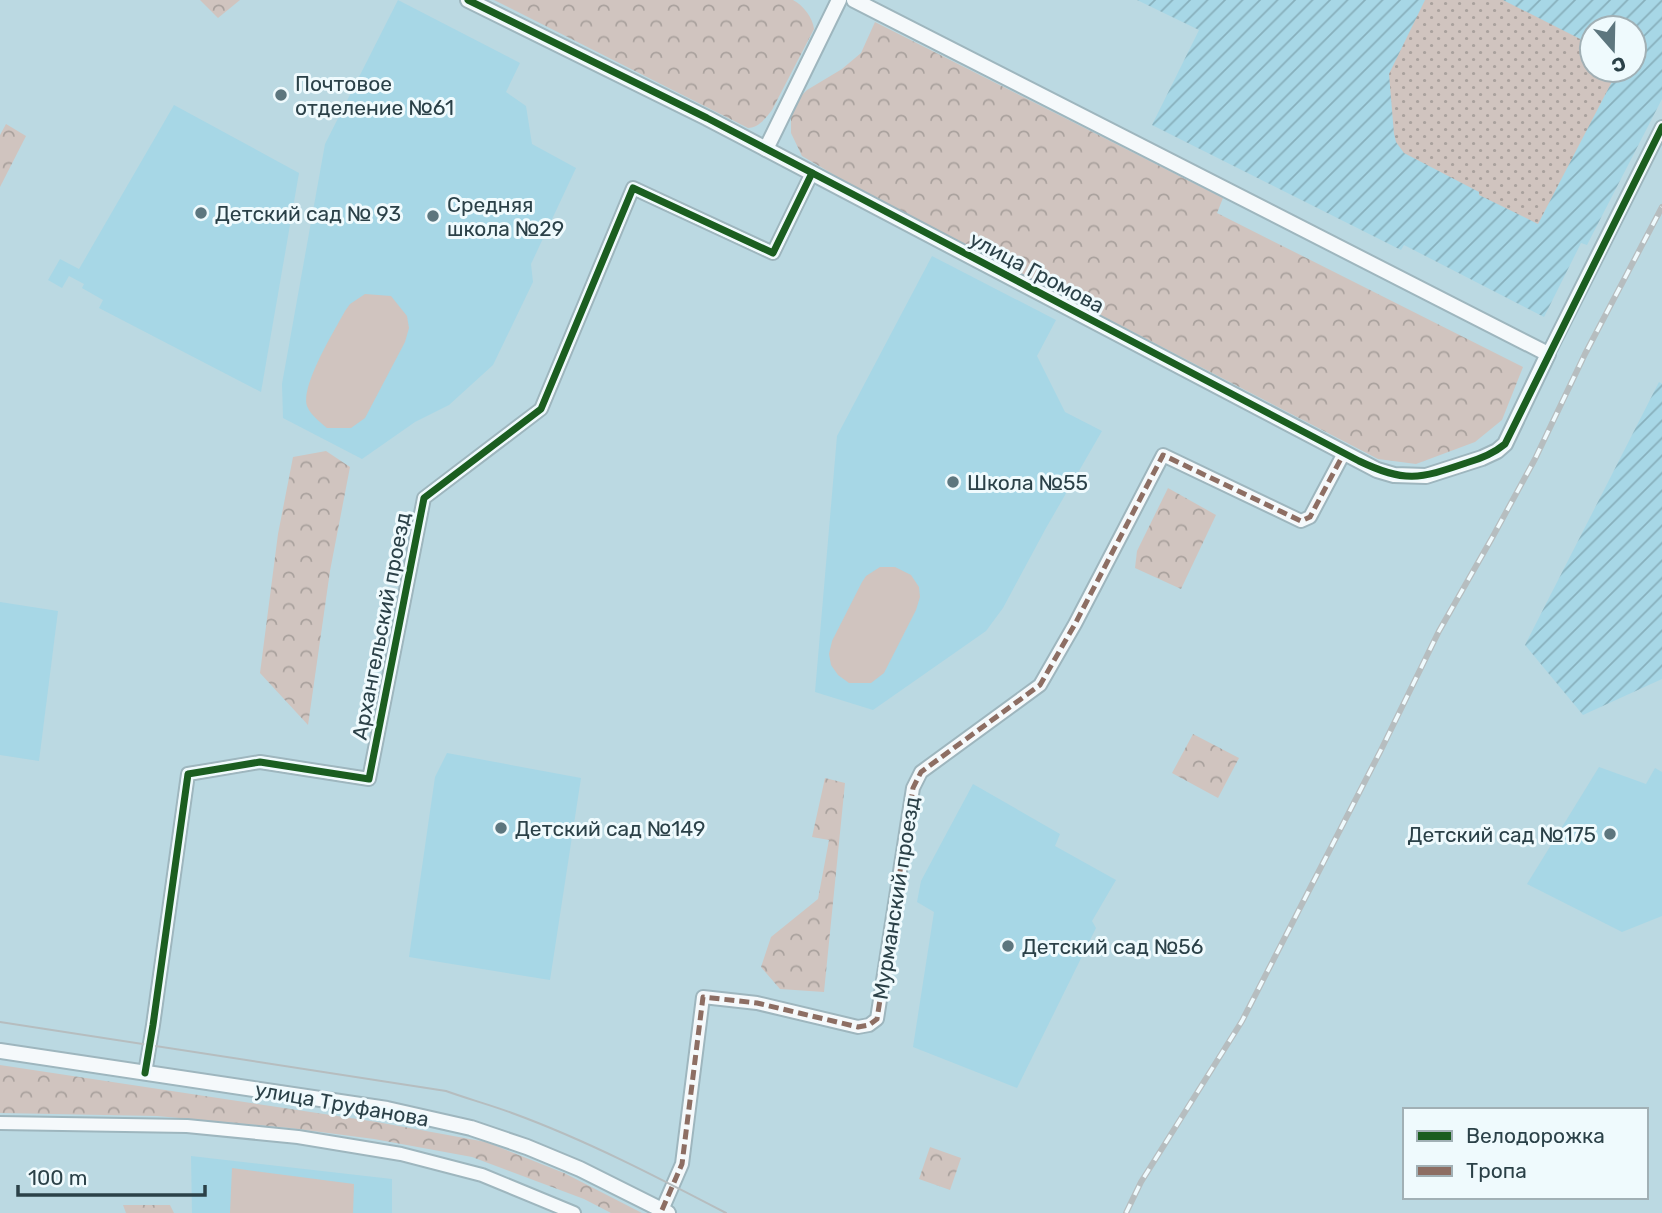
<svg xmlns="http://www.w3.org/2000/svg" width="1662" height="1213" font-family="Rubik,sans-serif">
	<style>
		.built { fill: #a7d7e6 }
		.industrial { fill: url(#industrial-furrows); fill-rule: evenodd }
		.grass { fill: url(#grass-dots) }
		.forest { fill: url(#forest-crowns) }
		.pitch { fill: #d0c4bf }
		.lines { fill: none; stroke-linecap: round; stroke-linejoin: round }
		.minor-casing { stroke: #9eb6be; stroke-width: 16 }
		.tertiary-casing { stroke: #9eb6be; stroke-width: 18 }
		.minor { stroke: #f5f9fb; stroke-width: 12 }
		.tertiary { stroke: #f5f9fb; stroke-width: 14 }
		.tram { stroke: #b6bdbf; stroke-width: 2 }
		.rail-casing { stroke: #b6bdbf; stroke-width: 6 }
		.rail { stroke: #effafd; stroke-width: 3.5; stroke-dasharray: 10; stroke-linecap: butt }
		.quiet { stroke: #8d6e63; stroke-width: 5; stroke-dasharray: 10 5; stroke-linecap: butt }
		.cycleway-casing { stroke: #effafd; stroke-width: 11 }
		.cycleway { stroke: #1b5e20; stroke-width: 7 }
		.poi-dot { fill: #5d767e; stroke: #effafd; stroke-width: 2.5 }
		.labels { text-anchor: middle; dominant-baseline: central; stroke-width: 6; stroke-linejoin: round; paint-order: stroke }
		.poi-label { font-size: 21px; fill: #2b4148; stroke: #effafd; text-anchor: start }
		.street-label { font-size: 21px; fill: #2b4148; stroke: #effafd }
	</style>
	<defs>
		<pattern id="industrial-furrows" width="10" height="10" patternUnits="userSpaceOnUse" patternTransform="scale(1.75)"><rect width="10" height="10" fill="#a7d7e6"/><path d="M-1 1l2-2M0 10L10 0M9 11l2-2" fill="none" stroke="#88b0bc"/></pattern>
		<pattern id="grass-dots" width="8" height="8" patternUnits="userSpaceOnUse" patternTransform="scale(1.75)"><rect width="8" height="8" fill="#d0c4bf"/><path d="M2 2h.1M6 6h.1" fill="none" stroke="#a9a19d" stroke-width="1.8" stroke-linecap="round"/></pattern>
		<pattern id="forest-crowns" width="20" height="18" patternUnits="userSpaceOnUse" patternTransform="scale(1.75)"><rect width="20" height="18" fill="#d0c4bf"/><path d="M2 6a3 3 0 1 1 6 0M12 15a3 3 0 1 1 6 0" fill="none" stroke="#a9a19d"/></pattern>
	</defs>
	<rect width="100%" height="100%" fill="#bbd9e2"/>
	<!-- built -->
	<g class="built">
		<polygon points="398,0 520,63 506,92 526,106 532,144 576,168 531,264 533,282 493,365 449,405 415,422 362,459 283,418 282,384 325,144"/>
		<polygon points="174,105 299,173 261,392 99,308 103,300 82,288 84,284 69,276 62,288 48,280 60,259 79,269"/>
		<polygon points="932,256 1056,320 1037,356 1065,412 1102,431 1046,528 1003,608 986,631 873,710 815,692 837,436"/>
		<polygon points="0,602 58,611 39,761 0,755"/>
		<polygon points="447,753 581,778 550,980 409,957 435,777"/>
		<polygon points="1599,767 1646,784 1655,768 1662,772 1662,916 1622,932 1527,884"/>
		<polygon points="973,784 1060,834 1055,846 1116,880 1092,921 1096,928 1017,1088 913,1047 934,912 917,902 921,881"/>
		<polygon points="191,1156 392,1179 392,1213 192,1213"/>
	</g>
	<!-- industrial -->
	<g class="industrial">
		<path d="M1137 0H1662V99L1587 245 1581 243 1544 317 1404 245 1401 250 1152 125 1199 30ZM1592 28H1634V70H1592Z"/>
		<polygon points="1659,382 1662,384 1662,679 1583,715 1525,645"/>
	</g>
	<!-- grass -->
	<polygon class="grass" points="1425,0 1503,0 1592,45 1592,70 1618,70 1538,224 1479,195 1479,192 1404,153 1396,142 1394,134 1389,74"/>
	<!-- forest -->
	<g class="forest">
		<polygon points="200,0 240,0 218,18"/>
		<path d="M494 0H793C803 5 813 18 814 29L772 110C765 119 759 127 748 128Z"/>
		<polygon points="875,22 1223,198 1217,213 1523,367 1502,420 1475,442 1416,464 1378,459 865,193 802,156 791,133 791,115 799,98 807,90 842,69 861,53"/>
		<polygon points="6,124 26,136 0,187 0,135"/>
		<polygon points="326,451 350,467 330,571 308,725 260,673 278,534 293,457"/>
		<polygon points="1168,488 1216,515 1181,589 1135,568 1137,551"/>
		<polygon points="1193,734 1239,758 1218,798 1172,773"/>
		<polygon points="825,778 845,783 824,992 780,989 761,967 771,937 818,899 829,840 812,837"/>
		<polygon points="0,1065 377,1122 486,1142 564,1173 642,1213 611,1213 584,1199 472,1157 374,1139 290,1128 157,1116 0,1113"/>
		<polygon points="930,1147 961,1158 950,1190 919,1179"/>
		<polygon points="123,1205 170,1205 174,1213 126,1213"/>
	</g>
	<!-- pitch -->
	<g class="pitch">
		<path d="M365 294 391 296 407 316 409 328 405 342 365 418 351 428H327C321 423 311 415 308 408 298 389 335 330 345 311L350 304Z"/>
		<polygon points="880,567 895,567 911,575 919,587 920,597 916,610 884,673 871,683 849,683 838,675 831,665 829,654 832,641 862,582 866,576"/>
		<polygon points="232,1168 354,1184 353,1213 230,1213"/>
	</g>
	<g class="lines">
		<!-- minor casing -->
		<g class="minor-casing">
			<g id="minor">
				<polyline points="1548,354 1662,127"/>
				<polyline points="145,1073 153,1025 188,774 260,762 369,779 424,498 541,409 633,188 773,253 812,173"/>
				<polyline points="0,1123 187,1126 298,1137 401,1154 482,1175 574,1213"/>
				<polyline points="662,1210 682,1164 703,997 757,1003 858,1027 869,1025 877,1019 913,788 921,772 1040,685 1075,624 1163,455 1301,521 1310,517 1344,453"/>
			</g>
		</g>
		<!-- tertiary casing -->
		<g class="tertiary-casing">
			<g id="tertiary">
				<polyline points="468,0 707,118 1377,470 1394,475 1426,476 1482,458 1497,451 1505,444 1548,354 854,0"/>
				<polyline points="766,149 839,0"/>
				<polyline points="0,1051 387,1109 471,1128 527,1147 580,1169 668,1213"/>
			</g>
		</g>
		<!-- minor -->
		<use href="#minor" class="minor"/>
		<!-- tertiary -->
		<use href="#tertiary" class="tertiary"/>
		<!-- tram -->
		<path class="tram" d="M0 1022 446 1091C468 1099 491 1105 512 1113 586 1140 657 1177 726 1213"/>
		<!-- rail casing -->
		<g class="rail-casing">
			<polyline id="rail" points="1126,1213 1141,1182 1242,1021 1381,750 1439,631 1492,538 1535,459 1585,354 1662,207"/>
		</g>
		<!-- rail -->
		<use href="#rail" class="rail"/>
		<!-- quiet -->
		<polyline class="quiet" points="662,1210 682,1164 703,997 757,1003 858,1027 869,1025 877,1019 913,788 921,772 1040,685 1075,624 1163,455 1301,521 1310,517 1344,453"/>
		<!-- cycleway casing -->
		<g class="cycleway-casing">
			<g id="cycleway">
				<path d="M468 0 707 118 862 199 1359 461C1405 483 1419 479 1466 463 1480 459 1493 454 1505 444L1662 127"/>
				<polyline points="145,1073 153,1025 188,774 260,762 369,779 424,498 541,409 633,188 773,253 812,173"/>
			</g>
		</g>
		<!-- cycleway -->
		<use href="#cycleway" class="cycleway"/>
	</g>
	<!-- markers -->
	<g class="poi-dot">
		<circle cx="281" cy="95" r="7"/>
		<circle cx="201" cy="213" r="7"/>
		<circle cx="433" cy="216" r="7"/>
		<circle cx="953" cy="482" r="7"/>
		<circle cx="501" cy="828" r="7"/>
		<circle cx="1610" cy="834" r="7"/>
		<circle cx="1008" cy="946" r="7"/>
	</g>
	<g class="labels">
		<!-- poi labels -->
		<g class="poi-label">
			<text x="295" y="83">Почтовое<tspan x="295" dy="24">отделение №61</tspan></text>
			<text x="447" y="204">Средняя<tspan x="447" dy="24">школа №29</tspan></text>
			<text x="215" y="213">Детский сад № 93</text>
			<text x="967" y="482">Школа №55</text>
			<text x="515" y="828">Детский сад №149</text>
			<text x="1596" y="834" text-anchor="end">Детский сад №175</text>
			<text x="1022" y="946">Детский сад №56</text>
		</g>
		<!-- street labels -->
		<g class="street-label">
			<text transform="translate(1037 272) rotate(28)">улица Громова</text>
			<text transform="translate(381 626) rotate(-79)">Архангельский проезд</text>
			<text transform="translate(896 898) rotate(-81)">Мурманский проезд</text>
			<text transform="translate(342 1104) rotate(10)">улица Труфанова</text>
		</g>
	</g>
	<!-- legend -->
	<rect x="1403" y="1108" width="245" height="91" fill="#effafd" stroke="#a1b0b5" stroke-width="2"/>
	<rect x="1417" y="1131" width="35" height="10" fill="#1b5e20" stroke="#a1b0b5" stroke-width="2"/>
	<text x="1466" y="1143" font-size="21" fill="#2b4148">Велодорожка</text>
	<rect x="1417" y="1166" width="35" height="10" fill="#8d6e63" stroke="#a1b0b5" stroke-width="2"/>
	<text x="1466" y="1178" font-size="21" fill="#2b4148">Тропа</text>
	<!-- north arrow -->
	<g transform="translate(1613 49) rotate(160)"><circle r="33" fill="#effafd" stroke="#a1b0b5" stroke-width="2"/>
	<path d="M0-5L12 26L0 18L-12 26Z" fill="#5d767e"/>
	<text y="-10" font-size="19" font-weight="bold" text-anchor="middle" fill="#2b4148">С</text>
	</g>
	<!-- scale -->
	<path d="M18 1185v10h187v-10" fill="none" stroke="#2b4148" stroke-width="3.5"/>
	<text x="28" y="1185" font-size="21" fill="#2b4148" stroke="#effafd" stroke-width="5" paint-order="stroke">100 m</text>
</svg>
